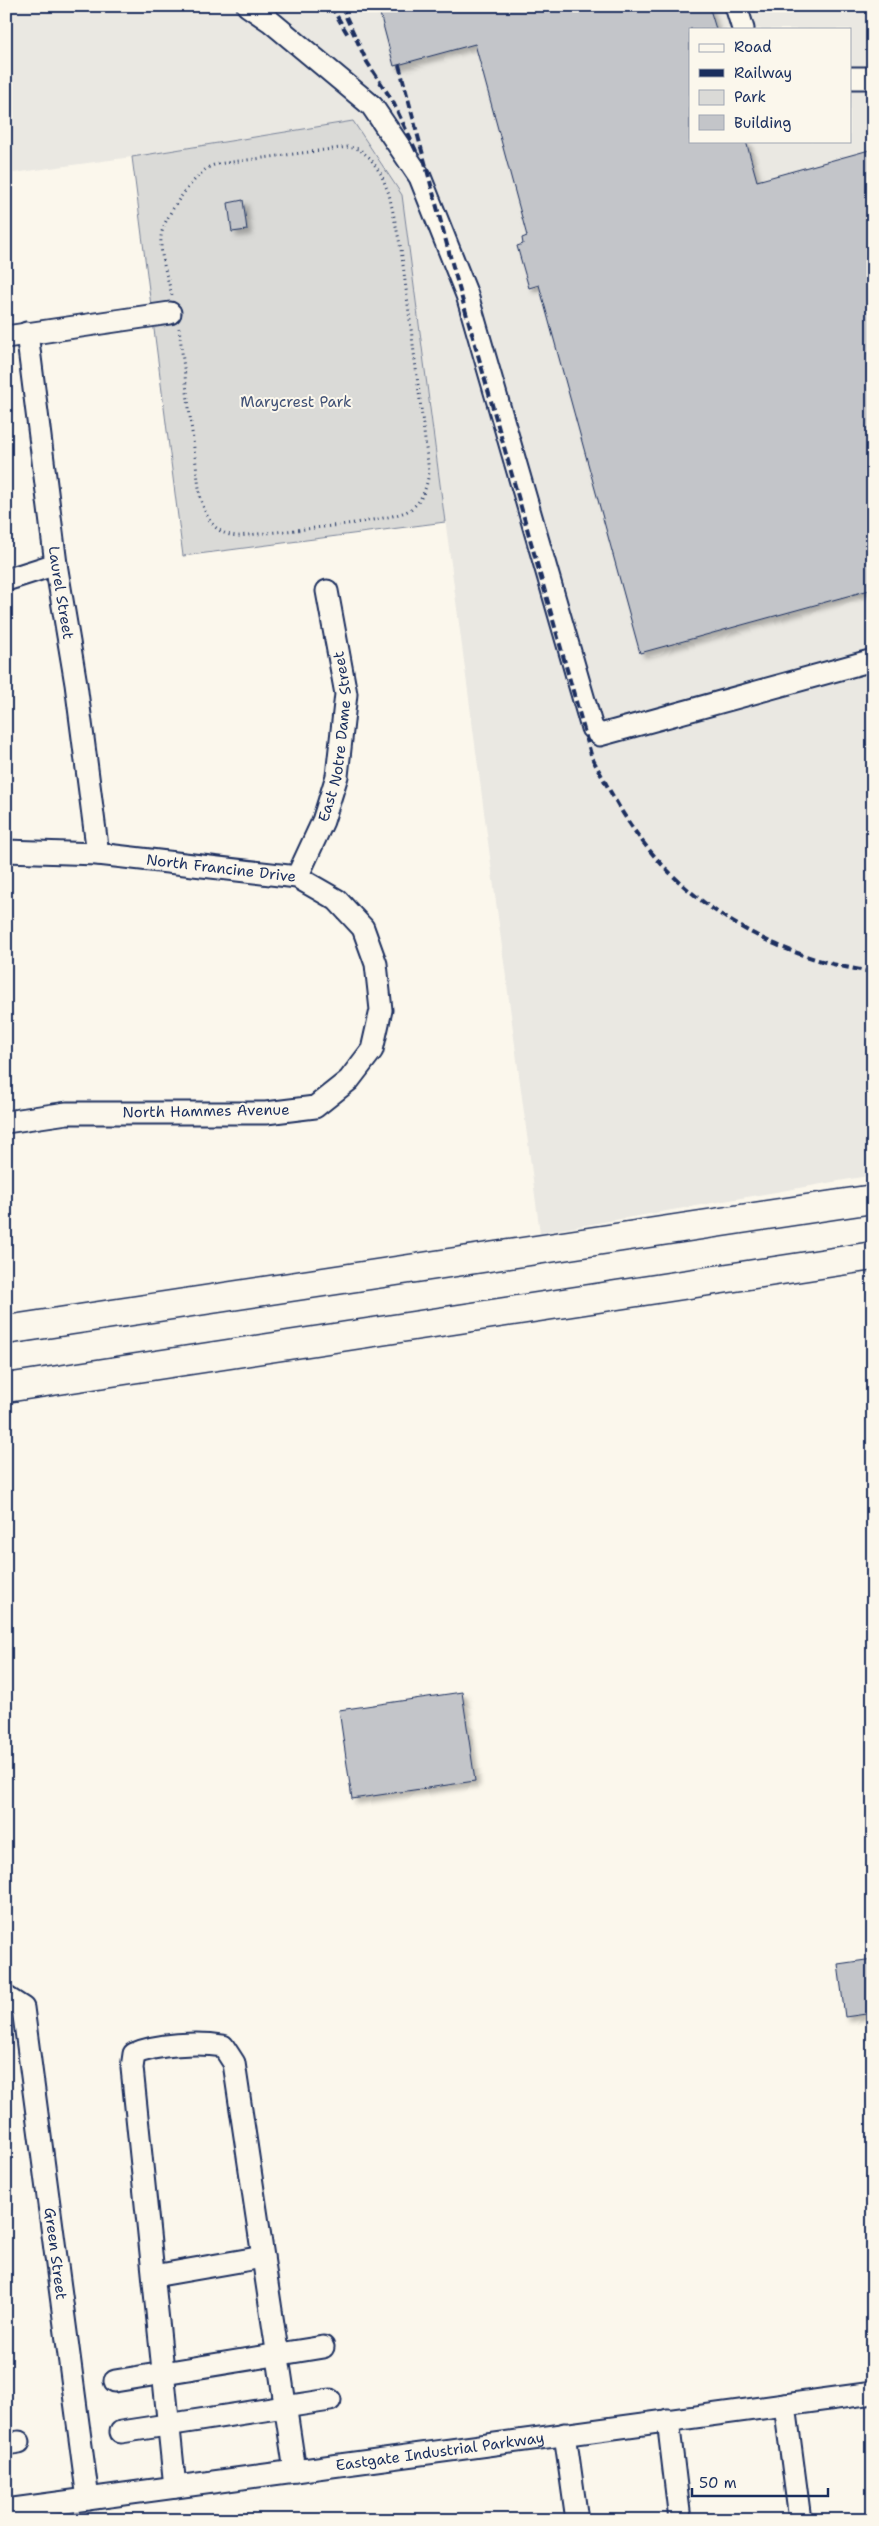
<svg xmlns="http://www.w3.org/2000/svg" width="879" height="2526" font-family="'Shantell Sans',sans-serif">
	<style>
		.built { fill: #eae8e2; fill-rule: evenodd }
		.green { fill: #dadad7; stroke: #7a849a }
		.building { fill: #c3c5c9; stroke: #1b2f5e; filter: url(#shadow) }
		.lines { fill: none; stroke-linecap: round; stroke-linejoin: round }
		.minor-casing { stroke: #1b2f5e; stroke-width: 25 }
		.highway-casing { stroke: #1b2f5e; stroke-width: 31 }
		.path { stroke: #1b2f5e; stroke-width: 3; stroke-dasharray: 1 4; stroke-linecap: butt }
		.minor { stroke: #fbf7ec; stroke-width: 21 }
		.highway { stroke: #fbf7ec; stroke-width: 28 }
		.rail { stroke: #1b2f5e; stroke-width: 4; stroke-dasharray: 8 4; stroke-linecap: butt }
		.labels { text-anchor: middle; dominant-baseline: central; stroke-width: 4; stroke-linejoin: round; paint-order: stroke }
		.park-label { font-size: 15px; fill: #415176; stroke: #fbf7ec }
		.street-label { font-size: 15px; fill: #1b2f5e; stroke: #fbf7ec }
	</style>
	<defs>
		<filter id="shadow"><feDropShadow dx="4.5" dy="4.5" stdDeviation="2.5" flood-color="#0004"/></filter>
	</defs>
	<rect width="100%" height="100%" fill="#fbf7ec"/>
	<filter id="ink" filterUnits="userSpaceOnUse"><feTurbulence type="fractalNoise" baseFrequency=".02" numOctaves="2"/><feDisplacementMap in="SourceGraphic" scale="10" xChannelSelector="R" yChannelSelector="G"/><feConvolveMatrix kernelMatrix="1 2 1 2 8 2 1 2 1" color-interpolation-filters="sRGB"/></filter>
	<g filter="url(#ink)">
		<!-- built -->
		<path class="built" d="M6 6H873V1175L540 1233 402 195 353 121 132 157 6 174ZM690 29H850V141H690Z"/>
		<!-- green -->
		<polygon class="green" points="353,121 402,195 445,522 183,556 132,157"/>
		<!-- building -->
		<g class="building">
			<polygon points="378,6 709,6 716,29 690,29 690,141 746,141 757,181 873,149 873,589 640,653 539,285 529,288 517,246 523,244 522,238 527,236 475,44 394,66"/>
			<polygon points="243,200 247,230 232,232 228,203"/>
			<polygon points="462,1692 475,1781 352,1799 339,1710"/>
			<polygon points="873,1959 873,2013 845,2017 838,1964"/>
		</g>
		<g class="lines">
			<!-- minor casing -->
			<g class="minor-casing">
				<g id="minor">
					<polyline points="248,6 270,21 372,106 420,177 467,295 592,728 600,735 873,660"/>
					<polyline points="736,6 743,29"/>
					<polyline points="850,78 873,78"/>
					<path id="s1" d="M27 333 56 564 76 684 98 854"/>
					<polyline points="6,337 170,313"/>
					<polyline points="6,580 56,564"/>
					<path id="s2" d="M6 851 98 854 297 877 337 900 363 928 376 964 381 1010 372 1050 349 1080 315 1107 266 1113H67L6 1122"/>
					<path id="s3" d="M297 877 323 821 337 776 346 694 327 591"/>
					<path id="s4" d="M6 1997 23 2008 88 2499"/>
					<polyline points="154,2276 263,2257"/>
					<polyline points="115,2381 323,2347"/>
					<polyline points="785,2405 800,2520"/>
					<polyline points="668,2420 680,2520"/>
					<polyline points="121,2432 330,2400"/>
					<polyline points="565,2434 577,2520"/>
					<polyline points="6,2444 19,2442"/>
					<path d="M175 2487 132 2068 134 2054C156 2044 199 2042 223 2046L234 2063 295 2471"/>
					<path id="s5" d="M6 2510 873 2393"/>
				</g>
			</g>
			<!-- highway casing -->
			<g class="highway-casing">
				<g id="highway">
					<polyline points="6,1330 873,1199"/>
					<polyline points="6,1388 873,1256"/>
				</g>
			</g>
			<!-- path -->
			<path class="path" d="M172 295C167 276 160 256 161 237 163 217 191 181 206 169 211 165 218 164 224 163L348 147 359 149 370 158 381 174 389 194 401 249 429 472C427 486 423 500 411 509 392 523 270 532 239 536 214 535 206 518 200 496L179 328"/>
			<!-- minor -->
			<use href="#minor" class="minor"/>
			<!-- highway -->
			<use href="#highway" class="highway"/>
			<!-- rail -->
			<g class="rail">
				<polyline points="331,6 348,35"/>
				<polyline points="341,6 367,62 392,100 418,155"/>
				<path d="M399 65 450 256 592 758C604 780 616 803 630 824 685 907 776 958 873 972"/>
			</g>
		</g>
	</g>
	<g class="labels">
		<!-- park labels -->
		<g class="park-label">
			<text x="296" y="402">Marycrest Park</text>
		</g>
		<!-- street labels -->
		<g class="street-label">
			<text stroke="none"><textPath href="#s1" startOffset="262">Laurel Street</textPath></text>
			<text stroke="none"><textPath href="#s3" startOffset="148">East Notre Dame Street</textPath></text>
			<text stroke="none"><textPath href="#s2" startOffset="216">North Francine Drive</textPath></text>
			<text transform="translate(206 1111) rotate(-1)">North Hammes Avenue</text>
			<text stroke="none"><textPath href="#s4" startOffset="268">Green Street</textPath></text>
			<text stroke="none"><textPath href="#s5" startOffset="438">Eastgate Industrial Parkway</textPath></text>
		</g>
	</g>
	<!-- margin -->
	<rect width="879" height="2526" fill="none" stroke="#fbf7ec" stroke-width="25"/>
	<rect x="12" y="12" width="854" height="2501" fill="none" stroke="#1b2f5e" stroke-width="2" filter="url(#ink)"/>
	<!-- legend -->
	<rect x="689" y="28" width="162" height="115" fill="#fbf7ec" stroke="#a1a7b3"/>
	<rect x="699" y="44" width="25" height="8" fill="#fbf7ec" stroke="#a1a7b3"/>
	<text x="734" y="52" font-size="15" fill="#1b2f5e">Road</text>
	<rect x="699" y="69" width="25" height="8" fill="#1b2f5e" stroke="#a1a7b3"/>
	<text x="734" y="78" font-size="15" fill="#1b2f5e">Railway</text>
	<rect x="699" y="90" width="25" height="15" fill="#dadad7" stroke="#a1a7b3"/>
	<text x="734" y="102" font-size="15" fill="#1b2f5e">Park</text>
	<rect x="699" y="115" width="25" height="15" fill="#c3c5c9" stroke="#a1a7b3"/>
	<text x="734" y="128" font-size="15" fill="#1b2f5e">Building</text>
	<!-- scale -->
	<path d="M692 2488v8h136v-8" fill="none" stroke="#1b2f5e" stroke-width="2.5"/>
	<text x="699" y="2488" font-size="15" fill="#1b2f5e" stroke="#fbf7ec" stroke-width="4" paint-order="stroke">50 m</text>
</svg>
